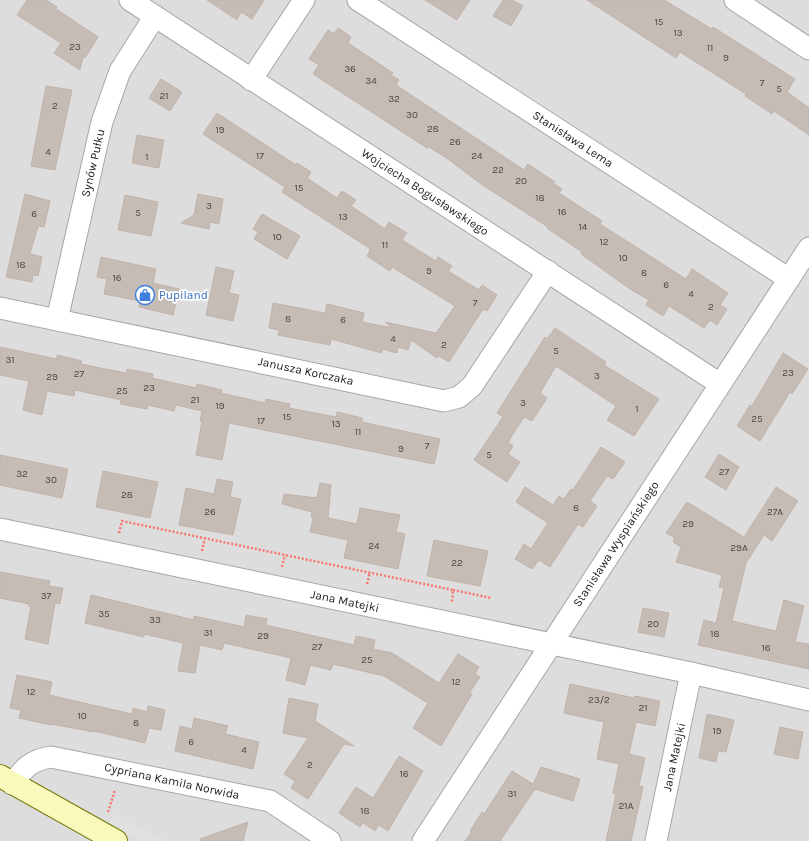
<svg xmlns="http://www.w3.org/2000/svg" width="809" height="841" font-family="Karla,sans-serif">
	<style>
		.residential { fill: #dedddd }
		.parking { fill: #e0e0e0 }
		.building { fill: #c5bcb6; stroke: #c2b2a9 }
		.lines { fill: none; stroke-linecap: round; stroke-linejoin: round }
		.street-casing { stroke: #a7a7a7; stroke-width: 23 }
		.secondary-casing { stroke: #737805; stroke-width: 24 }
		.path { stroke: #f9746f; stroke-width: 2.5; stroke-dasharray: 2 2; stroke-linecap: butt }
		.street { stroke: #fff; stroke-width: 21 }
		.secondary { stroke: #f9f9bc; stroke-width: 22 }
		.labels { text-anchor: middle; dominant-baseline: central; stroke-width: 3.5; stroke-linejoin: round; paint-order: stroke }
		.number-label { font-size: 10px; fill: #494746 }
		.street-label { font-size: 12px; fill: #202020; stroke: #fff }
		.shop-label { font-size: 12px; fill: #366cbe; stroke: #fff; text-anchor: start }
	</style>
	<rect width="100%" height="100%" fill="#f0ede7"/>
	<!-- residential -->
	<rect class="residential" x="0" y="0" width="809" height="841"/>
	<!-- parking -->
	<polygon class="parking" points="115,813 168,841 139,841 109,825"/>
	<!-- building -->
	<g class="building">
		<polygon points="27,0 46,0 57,7 56,9 98,37 85,58 83,57 80,70 54,53 61,43 17,15"/>
		<polygon points="207,0 264,0 252,19 241,12 237,20"/>
		<polygon points="425,0 470,0 457,20"/>
		<polygon points="503,0 512,0 523,6 511,26 493,16"/>
		<polygon points="587,0 664,0 712,29 713,27 795,79 787,92 809,108 809,135 774,111 772,114 745,96 746,94 680,52 676,58"/>
		<polygon points="338,28 351,37 348,43 393,73 391,75 399,80 396,85 524,170 528,164 555,182 554,184 562,189 559,193 602,221 600,224 686,279 692,269 728,293 720,305 727,309 717,325 710,320 704,328 669,306 663,316 646,305 649,300 630,289 581,254 582,252 547,228 548,227 481,184 448,159 429,147 427,148 313,74 319,65 309,59 328,30 334,34"/>
		<polygon points="161,79 182,92 170,111 149,98"/>
		<polygon points="46,86 72,90 55,170 31,166"/>
		<polygon points="217,113 296,165 297,163 311,172 307,178 337,198 342,191 356,200 351,206 385,229 389,222 407,233 402,240 436,261 438,257 452,266 448,271 479,290 482,285 497,295 487,311 483,309 449,362 439,356 437,358 411,340 408,350 398,347 397,353 382,349 382,353 331,339 330,345 278,335 279,330 269,328 273,303 325,313 327,304 364,313 362,322 392,328 385,322 436,333 455,306 392,267 390,271 367,256 370,251 369,248 282,192 285,187 203,134"/>
		<polygon points="137,135 164,140 159,168 132,163"/>
		<polygon points="25,194 50,201 44,227 38,226 30,254 42,257 38,276 33,275 32,282 6,277"/>
		<polygon points="198,194 223,199 219,224 210,222 209,229 181,223 194,215"/>
		<polygon points="125,195 158,202 151,236 118,230"/>
		<polygon points="262,214 300,236 287,259 254,239 258,232 253,229"/>
		<polygon points="101,257 156,269 153,283 179,289 173,315 139,307 140,301 104,294 107,279 97,277"/>
		<polygon points="216,267 234,271 229,293 239,295 233,321 206,315"/>
		<polygon points="555,328 606,362 604,365 659,399 634,436 607,420 616,406 556,366 540,393 547,398 532,421 524,417 508,442 513,446 508,454 520,462 507,482 474,460 503,417 497,413 545,337 547,339"/>
		<polygon points="0,347 57,359 57,355 82,361 81,364 105,369 127,373 127,369 153,374 152,378 196,388 197,384 222,390 221,393 265,403 266,399 290,404 289,408 336,417 337,412 362,418 362,422 440,439 434,464 229,423 222,460 196,455 202,421 200,421 202,411 176,405 174,411 148,405 147,409 120,404 121,400 75,390 74,396 47,391 42,415 23,410 29,381 0,375"/>
		<polygon points="783,353 808,369 792,394 790,392 760,441 737,426 750,405 752,406"/>
		<polygon points="601,447 625,462 613,479 607,476 590,501 597,506 583,527 578,524 550,567 539,560 532,569 515,559 524,544 531,549 548,523 516,502 525,487 553,505 559,496 564,499 571,489 573,490"/>
		<polygon points="719,454 739,467 726,490 705,477"/>
		<polygon points="0,455 68,469 62,498 0,485"/>
		<polygon points="103,471 158,482 150,518 96,507"/>
		<polygon points="217,479 233,482 230,497 241,499 233,535 179,525 186,488 214,494"/>
		<polygon points="320,483 331,485 328,518 357,524 360,508 400,515 396,532 405,534 398,569 344,558 348,540 310,532 313,518 311,517 312,512 282,504 284,494 317,498"/>
		<polygon points="776,487 798,501 772,541 764,535 746,563 732,621 776,631 784,600 804,606 795,642 809,644 809,669 698,645 704,620 716,623 724,588 719,587 722,575 676,562 681,547 673,542 675,538 666,533 687,502 744,537"/>
		<polygon points="434,540 488,551 480,586 427,576"/>
		<polygon points="0,572 50,581 49,586 63,588 60,604 55,603 48,644 25,639 31,606 28,606 29,604 0,598"/>
		<polygon points="91,595 194,620 194,616 244,627 246,615 267,619 266,625 354,645 356,636 375,640 373,649 392,653 439,683 458,654 479,667 475,674 480,677 470,692 472,694 441,746 413,728 428,703 384,676 333,664 331,670 310,665 305,685 286,680 291,658 224,643 222,650 200,645 195,673 178,671 183,643 144,634 144,637 85,623"/>
		<polygon points="643,608 669,613 664,637 638,632"/>
		<polygon points="17,675 52,682 49,695 132,714 133,708 147,712 148,706 165,710 161,730 149,728 145,743 94,731 94,732 51,724 51,725 19,718 21,710 10,708"/>
		<polygon points="570,684 634,698 635,696 660,701 655,726 636,722 629,754 645,758 639,786 643,787 631,841 606,841 616,794 613,793 619,764 597,759 604,722 564,713"/>
		<polygon points="289,698 318,704 315,721 354,746 344,744 308,799 291,788 295,781 284,774 308,738 283,733"/>
		<polygon points="707,714 734,720 726,752 718,751 716,762 699,758"/>
		<polygon points="194,718 228,726 225,734 259,742 253,769 175,751 180,726 192,729"/>
		<polygon points="780,727 803,732 798,759 774,754"/>
		<polygon points="399,756 423,771 388,831 379,825 375,831 363,823 360,827 339,813 356,787 373,798"/>
		<polygon points="541,767 580,779 573,801 535,789 500,841 465,841 472,831 470,831 482,812 484,814 512,771 533,784"/>
		<polygon points="248,822 243,841 201,841 200,839"/>
	</g>
	<g class="lines">
		<!-- street casing -->
		<g class="street-casing">
			<g id="street">
				<polyline points="130,0 720,384"/>
				<polyline points="358,0 789,279"/>
				<polyline points="735,0 809,49"/>
				<polyline points="251,80 304,0"/>
				<polyline points="0,308 444,401 459,397 472,386 548,271"/>
				<polyline points="57,320 102,122 120,71 155,16"/>
				<polyline points="0,529 691,673 809,700"/>
				<path d="M12 784C24 768 31 760 51 757L270 801 330 841"/>
				<polyline points="423,841 809,248"/>
				<polyline points="656,841 691,673"/>
			</g>
		</g>
		<!-- secondary casing -->
		<g class="secondary-casing">
			<polyline id="secondary" points="0,776 116,841"/>
		</g>
		<!-- path -->
		<g class="path">
			<polyline points="119,533 122,521 453,590 452,603"/>
			<polyline points="202,551 205,538"/>
			<polyline points="282,567 285,555"/>
			<polyline points="367,584 370,572"/>
			<polyline points="453,590 491,598"/>
			<polyline points="108,812 115,790"/>
		</g>
		<!-- street -->
		<use href="#street" class="street"/>
		<!-- secondary -->
		<use href="#secondary" class="secondary"/>
	</g>
	<!-- icons -->
	<defs>
		<g id="shop-ring" transform="scale(1)"><circle r="9.5" fill="#fff" stroke="#3f7fe0" stroke-width="1.5"/><path d="M-5-2.5h2.3a2.7 3.5 0 0 1 5.4 0H5L5.5 6h-11ZM-1.5-2.5h3a1.5 2.3 0 0 0-3 0Z" fill="#3f7fe0"/></g>
	</defs>
	<g fill-rule="evenodd">
		<use href="#shop-ring" x="145" y="295"/>
	</g>
	<g class="labels">
		<!-- number labels -->
		<g class="number-label">
			<text x="659" y="22">15</text>
			<text x="678" y="33">13</text>
			<text x="75" y="47">23</text>
			<text x="710" y="48">11</text>
			<text x="726" y="58">9</text>
			<text x="350" y="69">36</text>
			<text x="371" y="81">34</text>
			<text x="762" y="83">7</text>
			<text x="779" y="89">5</text>
			<text x="164" y="96">21</text>
			<text x="394" y="99">32</text>
			<text x="55" y="106">2</text>
			<text x="412" y="115">30</text>
			<text x="433" y="129">28</text>
			<text x="220" y="130">19</text>
			<text x="455" y="142">26</text>
			<text x="48" y="152">4</text>
			<text x="260" y="156">17</text>
			<text x="477" y="156">24</text>
			<text x="147" y="157">1</text>
			<text x="498" y="170">22</text>
			<text x="521" y="181">20</text>
			<text x="299" y="188">15</text>
			<text x="540" y="198">18</text>
			<text x="209" y="206">3</text>
			<text x="562" y="212">16</text>
			<text x="138" y="213">5</text>
			<text x="34" y="214">6</text>
			<text x="343" y="217">13</text>
			<text x="583" y="227">14</text>
			<text x="277" y="237">10</text>
			<text x="604" y="242">12</text>
			<text x="385" y="245">11</text>
			<text x="623" y="258">10</text>
			<text x="21" y="265">18</text>
			<text x="429" y="271">9</text>
			<text x="644" y="273">8</text>
			<text x="117" y="278">16</text>
			<text x="666" y="285">6</text>
			<text x="691" y="294">4</text>
			<text x="475" y="303">7</text>
			<text x="711" y="307">2</text>
			<text x="288" y="319">8</text>
			<text x="343" y="320">6</text>
			<text x="393" y="339">4</text>
			<text x="444" y="345">2</text>
			<text x="556" y="351">5</text>
			<text x="10" y="360">31</text>
			<text x="788" y="373">23</text>
			<text x="79" y="374">27</text>
			<text x="597" y="376">3</text>
			<text x="52" y="377">29</text>
			<text x="149" y="388">23</text>
			<text x="122" y="391">25</text>
			<text x="195" y="400">21</text>
			<text x="523" y="403">3</text>
			<text x="220" y="406">19</text>
			<text x="637" y="409">1</text>
			<text x="287" y="417">15</text>
			<text x="757" y="419">25</text>
			<text x="261" y="421">17</text>
			<text x="336" y="424">13</text>
			<text x="358" y="432">11</text>
			<text x="427" y="446">7</text>
			<text x="401" y="449">9</text>
			<text x="489" y="455">5</text>
			<text x="724" y="472">27</text>
			<text x="22" y="474">32</text>
			<text x="51" y="480">30</text>
			<text x="127" y="495">28</text>
			<text x="576" y="508">8</text>
			<text x="210" y="512">26</text>
			<text x="775" y="512">27A</text>
			<text x="688" y="524">29</text>
			<text x="374" y="546">24</text>
			<text x="739" y="548">29A</text>
			<text x="457" y="563">22</text>
			<text x="46" y="596">37</text>
			<text x="104" y="614">35</text>
			<text x="155" y="620">33</text>
			<text x="653" y="624">20</text>
			<text x="208" y="633">31</text>
			<text x="715" y="634">18</text>
			<text x="263" y="636">29</text>
			<text x="317" y="647">27</text>
			<text x="766" y="648">16</text>
			<text x="367" y="660">25</text>
			<text x="456" y="682">12</text>
			<text x="31" y="692">12</text>
			<text x="599" y="700">23/2</text>
			<text x="643" y="708">21</text>
			<text x="82" y="716">10</text>
			<text x="136" y="723">8</text>
			<text x="717" y="731">19</text>
			<text x="191" y="742">6</text>
			<text x="244" y="750">4</text>
			<text x="310" y="765">2</text>
			<text x="404" y="774">16</text>
			<text x="512" y="794">31</text>
			<text x="626" y="806">21A</text>
			<text x="365" y="811">18</text>
		</g>
		<!-- street labels -->
		<g class="street-label">
			<text transform="translate(573 139) rotate(33)">Stanisława Lema</text>
			<text transform="translate(93 163) rotate(-77)">Synów Pułku</text>
			<text transform="translate(425 192) rotate(33)">Wojciecha Bogusławskiego</text>
			<text transform="translate(306 371) rotate(12)">Janusza Korczaka</text>
			<text transform="translate(616 544) rotate(-57)">Stanisława Wyspiańskiego</text>
			<text transform="translate(345 601) rotate(12)">Jana Matejki</text>
			<text transform="translate(674 757) rotate(-78)">Jana Matejki</text>
			<text transform="translate(172 781) rotate(12)">Cypriana Kamila Norwida</text>
		</g>
		<!-- shop labels -->
		<g class="shop-label">
			<text x="159" y="295">Pupiland</text>
		</g>
	</g>
</svg>
